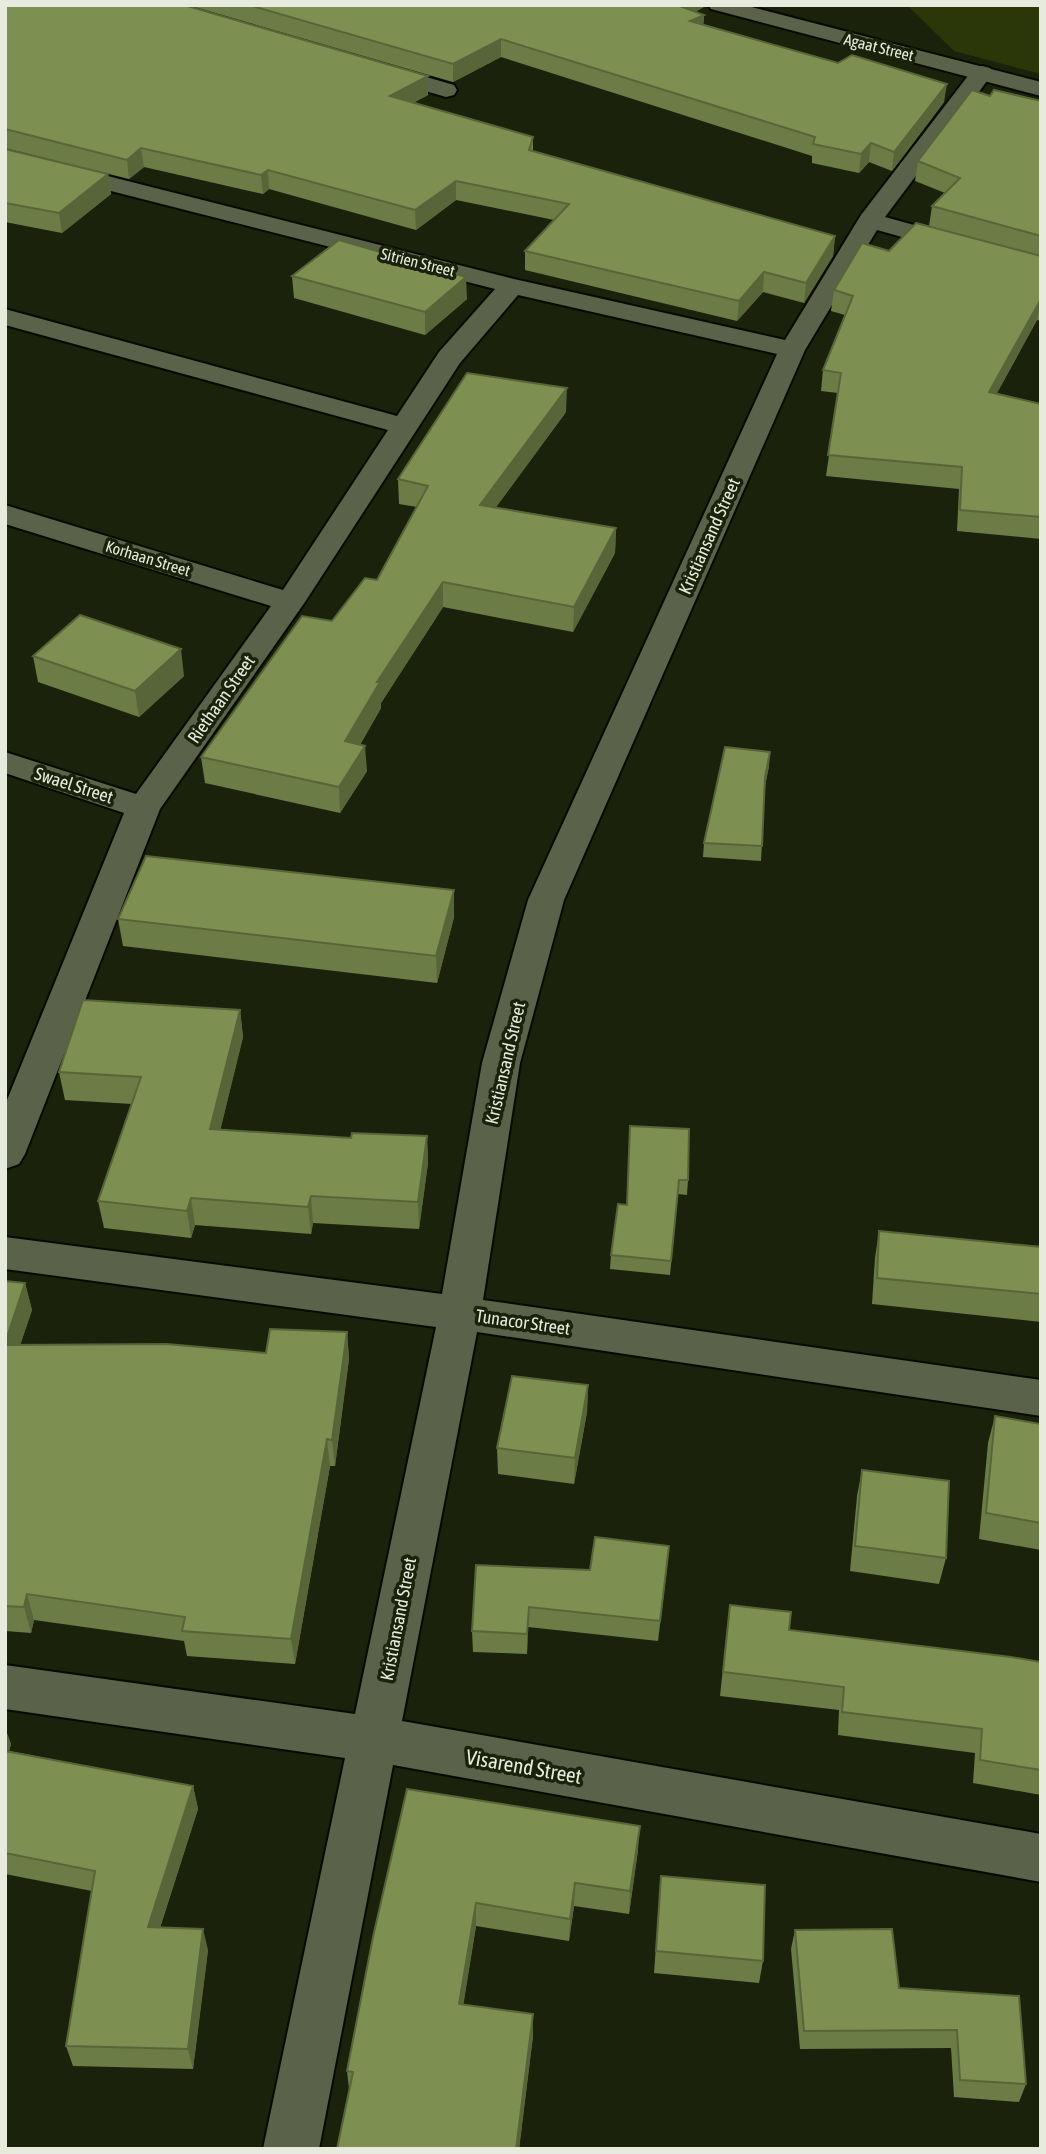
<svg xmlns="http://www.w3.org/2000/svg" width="1046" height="2154" font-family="'Asap Condensed',sans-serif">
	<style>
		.green { fill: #2b3708 }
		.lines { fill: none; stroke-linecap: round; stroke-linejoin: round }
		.minor-casing { stroke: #060b00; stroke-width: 4 }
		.tertiary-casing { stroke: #060b00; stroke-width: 4 }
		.minor { fill: #5a624a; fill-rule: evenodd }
		.tertiary { fill: #5a624a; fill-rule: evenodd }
		.wall { fill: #6c7c46 }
		.shaded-wall { fill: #586539 }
		.building { fill: #7d9051; stroke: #586539; stroke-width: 2 }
		.labels { text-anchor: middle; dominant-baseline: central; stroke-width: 7; stroke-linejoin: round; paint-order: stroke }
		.far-street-label { font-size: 16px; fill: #e6ebdd; stroke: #1b220c }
		.street-label { font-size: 18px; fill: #e6ebdd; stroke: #1b220c }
		.near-street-label { font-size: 21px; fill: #e6ebdd; stroke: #1b220c }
	</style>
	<rect width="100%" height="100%" fill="#1b220c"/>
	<!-- green -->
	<polygon class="green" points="907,5 1041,5 1041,74 954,51"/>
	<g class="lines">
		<!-- minor casing -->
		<g class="minor-casing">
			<g id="minor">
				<polygon points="378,63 454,85 457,90 454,95 446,97 370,75 367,70 370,65"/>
				<polygon points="982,66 990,68 993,73 885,217 1041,260 1041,276 877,230 805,350 564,900 520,1063 483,1300 1041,1380 1041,1416 477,1332 402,1721 1041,1834 1041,1882 393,1765 319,2149 263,2149 345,1758 5,1709 5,1665 355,1714 436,1327 5,1269 5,1237 442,1294 482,1063 528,900 777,354 518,295 460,363 305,602 160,809 25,1154 19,1164 5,1169 5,1105 124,813 5,773 5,752 136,794 271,606 5,524 5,505 283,590 388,430 5,325 5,309 397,416 439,352 495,289 5,164 5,150 514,279 785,340 861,215 974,68"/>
			</g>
		</g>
		<!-- tertiary casing -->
		<g class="tertiary-casing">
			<polygon id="tertiary" points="708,5 744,5 1041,82 1041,96 711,9"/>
		</g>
		<!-- minor -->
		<use href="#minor" class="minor"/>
		<!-- tertiary -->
		<use href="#tertiary" class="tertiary"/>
	</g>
	<!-- wall -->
	<g class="wall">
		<polygon points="5,5 428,95 413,103 533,137 533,151 835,236 833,256 804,303 763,292 737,321 525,270 525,251 554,220 456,200 416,230 269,189 263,194 144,167 129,179 5,148"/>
		<polygon points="188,5 707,5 695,12 704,15 703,25 944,102 892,171 869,162 859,173 812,163 812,156 501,57 453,82"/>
		<polygon points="990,96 1041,101 1041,321 1037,320 997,393 1041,404 1041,539 957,531 959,489 826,476 838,393 821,391 823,370 845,315 831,311 834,290 889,251 929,226 932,206 945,193 915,181 918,161"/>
		<polygon points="5,149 108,174 111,194 62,233 5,222"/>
		<polygon points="292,276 467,299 425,335 294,298"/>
		<polygon points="566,412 496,507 616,528 615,553 573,632 443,607 381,703 381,708 360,745 367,771 340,813 205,783 201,757 332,621 377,580 417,507 399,504 398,479"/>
		<polygon points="33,656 184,676 139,717 38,682"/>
		<polygon points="769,766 765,786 761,861 703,857 704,843"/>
		<polygon points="454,890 454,917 437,983 123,946 118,919"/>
		<polygon points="240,1010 243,1037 220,1130 351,1138 427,1136 428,1163 419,1229 313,1223 311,1234 195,1225 191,1238 104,1228 98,1201 132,1104 65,1100 59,1072"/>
		<polygon points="630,1126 688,1180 687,1195 678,1194 670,1275 610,1269 611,1255 627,1205"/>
		<polygon points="879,1231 1041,1247 1041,1322 872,1304 875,1258"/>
		<polygon points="5,1281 25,1283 32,1310 20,1345 266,1353 347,1332 349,1359 335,1466 330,1466 295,1664 187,1656 184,1641 34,1620 31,1633 5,1631"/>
		<polygon points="588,1385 587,1412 574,1484 498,1474 497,1448"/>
		<polygon points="995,1416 1041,1424 1041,1550 979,1539 988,1443"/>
		<polygon points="862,1470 946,1558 939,1584 850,1571 857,1496"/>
		<polygon points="667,1567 658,1641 528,1627 527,1654 473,1652 472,1631 590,1570"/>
		<polygon points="727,1630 789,1630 1041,1662 1041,1795 973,1783 975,1753 838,1735 839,1710 720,1696"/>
		<polygon points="5,1728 11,1744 9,1751 193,1786 198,1809 160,1928 208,1950 193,2069 73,2066 66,2046 92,1891 5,1874"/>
		<polygon points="638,1850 629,1914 574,1906 569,1941 476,1926 463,2005 533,2036 519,2149 337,2149 349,2089 347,2071 373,1937"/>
		<polygon points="661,1876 763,1961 759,1983 654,1973"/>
		<polygon points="795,1930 899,1988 1019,1996 1026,2084 1019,2102 954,2097 951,2048 800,2049 791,1949"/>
	</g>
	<!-- shaded-wall -->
	<g class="shaded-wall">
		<polygon points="707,5 676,24 676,6"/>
		<polygon points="704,15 703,33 690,21"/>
		<polygon points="501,39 501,57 453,82 453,64"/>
		<polygon points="428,76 428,95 390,115 390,96"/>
		<polygon points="947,84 944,102 892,171 894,152"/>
		<polygon points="871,143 869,162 859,173 861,154"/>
		<polygon points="141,148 144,167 129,179 127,160"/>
		<polygon points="268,170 269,189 263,194 261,175"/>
		<polygon points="108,174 111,194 62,233 59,213"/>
		<polygon points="456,181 456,200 416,230 415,210"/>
		<polygon points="835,236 833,256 804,303 806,283"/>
		<polygon points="764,272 763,292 737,321 739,301"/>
		<polygon points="466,277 467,299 425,335 425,312"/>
		<polygon points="1041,299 1037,320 986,413 989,392"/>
		<polygon points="567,388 566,412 480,529 480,505"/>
		<polygon points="616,528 615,553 573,632 574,607"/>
		<polygon points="443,582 443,607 381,703 381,708 347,767 345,741 377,682"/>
		<polygon points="181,649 184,676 139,717 135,691"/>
		<polygon points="365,746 367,771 340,813 339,787"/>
		<polygon points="770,752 769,766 764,791 765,777"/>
		<polygon points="454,890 454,917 437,983 436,956"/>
		<polygon points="240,1010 243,1037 214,1156 210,1129"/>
		<polygon points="427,1136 428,1163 419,1229 418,1202"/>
		<polygon points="311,1196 313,1223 311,1234 308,1207"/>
		<polygon points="191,1198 195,1225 191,1238 187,1211"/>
		<polygon points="25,1283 32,1310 11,1372 5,1348 5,1343"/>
		<polygon points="347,1332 349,1359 335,1466 332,1440"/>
		<polygon points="588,1385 587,1412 574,1484 575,1458"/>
		<polygon points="327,1439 330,1466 295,1664 291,1639"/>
		<polygon points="669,1546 667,1567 658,1641 660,1621"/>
		<polygon points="27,1594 34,1620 31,1633 24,1607"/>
		<polygon points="529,1607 528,1627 527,1654 527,1634"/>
		<polygon points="5,1728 11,1744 5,1766"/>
		<polygon points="193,1786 198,1809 153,1949 148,1927"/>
		<polygon points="640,1826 638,1850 629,1914 630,1891"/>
		<polygon points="575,1883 574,1906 569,1941 570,1919"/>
		<polygon points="476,1903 476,1926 460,2026 459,2004"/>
		<polygon points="203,1929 208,1950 193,2069 188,2049"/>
		<polygon points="533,2014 533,2036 519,2149 516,2149"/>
	</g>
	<!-- building -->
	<g class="building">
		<polygon points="5,5 184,5 428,76 390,96 533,137 529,150 835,236 806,283 764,272 739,301 525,251 569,204 456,181 415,210 268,170 261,175 141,148 127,160 5,129"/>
		<polygon points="249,5 677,5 704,15 690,21 838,63 852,55 947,84 894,152 871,143 861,154 813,144 815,137 501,39 453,64"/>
		<polygon points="972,90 990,96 994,90 1041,101 1041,236 932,206 960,178 918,161"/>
		<polygon points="5,149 108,174 59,213 5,203"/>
		<polygon points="916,223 1041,256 1041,299 989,392 1041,404 1041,517 960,510 962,467 828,455 841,373 823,370 853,296 834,290 862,243 889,251"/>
		<polygon points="339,240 466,277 425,312 292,276"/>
		<polygon points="467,373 567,388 480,505 616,528 574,607 443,582 377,682 380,682 345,741 365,746 339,787 201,757 302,616 332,621 365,578 377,580 428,486 398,479"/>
		<polygon points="80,615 181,649 135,691 33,656"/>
		<polygon points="725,747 770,752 765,777 762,846 704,843"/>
		<polygon points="146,856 454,890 436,956 118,919"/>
		<polygon points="83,1000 240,1010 210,1129 351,1138 352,1133 427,1136 418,1202 311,1196 308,1207 191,1198 187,1211 98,1201 141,1077 59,1072"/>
		<polygon points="630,1126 689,1129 688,1180 679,1180 671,1261 611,1255 618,1204 627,1205"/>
		<polygon points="879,1231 1041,1247 1041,1294 877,1278"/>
		<polygon points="5,1281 25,1283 5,1343"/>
		<polygon points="270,1329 347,1332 332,1440 327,1439 291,1639 182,1631 185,1617 27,1594 24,1607 5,1606 5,1345 167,1344 266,1353"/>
		<polygon points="512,1376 588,1385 575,1458 497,1448"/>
		<polygon points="995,1416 1041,1424 1041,1523 986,1513"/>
		<polygon points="862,1470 949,1481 946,1558 855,1546"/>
		<polygon points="595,1537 669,1546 660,1621 529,1607 527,1634 472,1631 476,1565 590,1570"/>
		<polygon points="730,1605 791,1612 789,1630 1011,1657 1041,1662 1041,1770 980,1760 982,1729 842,1712 844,1687 723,1672"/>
		<polygon points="5,1751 193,1786 148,1927 203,1929 188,2049 66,2046 95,1871 5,1853"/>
		<polygon points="407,1789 640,1826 630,1891 575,1883 570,1919 476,1903 459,2004 533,2014 516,2149 337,2149 353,2072 347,2071 373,1937"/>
		<polygon points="661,1876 765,1885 763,1961 656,1951"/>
		<polygon points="892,1929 899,1988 1019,1996 1026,2084 960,2080 957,2030 804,2031 795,1930"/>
	</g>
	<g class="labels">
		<!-- far-street labels -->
		<g class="far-street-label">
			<text transform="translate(879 47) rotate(14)">Agaat Street</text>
			<text transform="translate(418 262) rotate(14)">Sitrien Street</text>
			<text transform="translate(148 558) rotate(17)">Korhaan Street</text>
		</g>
		<!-- street labels -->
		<g class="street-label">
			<text transform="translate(709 536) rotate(-66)">Kristiansand Street</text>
			<text transform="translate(221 699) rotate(-55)">Riethaan Street</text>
			<text transform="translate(74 785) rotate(18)">Swael Street</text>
			<text transform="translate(505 1063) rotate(-77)">Kristiansand Street</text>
			<text transform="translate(523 1322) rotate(8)">Tunacor Street</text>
			<text transform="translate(398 1619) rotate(-79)">Kristiansand Street</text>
		</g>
		<!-- near-street labels -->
		<g class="near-street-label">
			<text transform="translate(524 1766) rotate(10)">Visarend Street</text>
		</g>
	</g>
	<!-- border -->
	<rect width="1046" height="2154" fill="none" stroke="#e6ebdd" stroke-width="14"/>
</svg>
